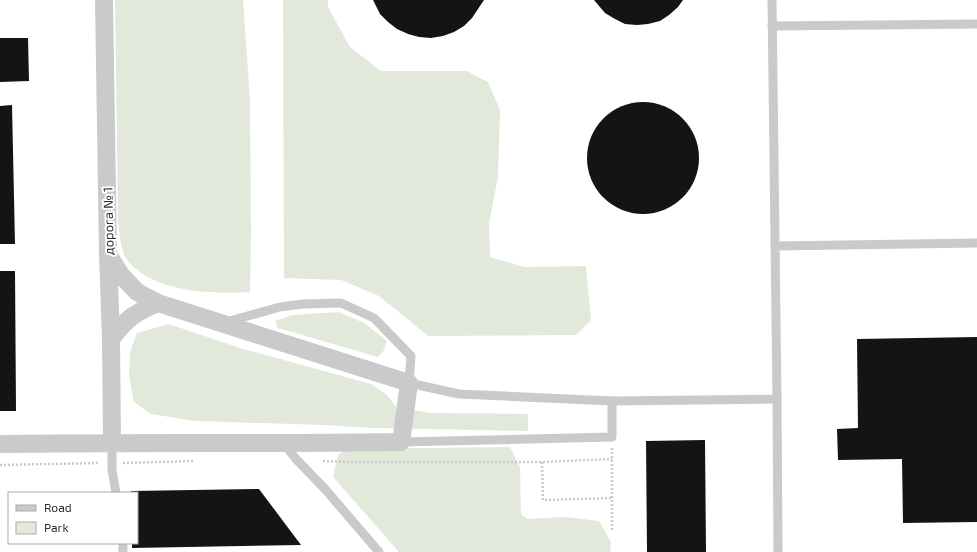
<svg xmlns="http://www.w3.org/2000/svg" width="977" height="552" font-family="'Exo 2',sans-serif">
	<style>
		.green { fill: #e2e9db }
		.building { fill: #141414 }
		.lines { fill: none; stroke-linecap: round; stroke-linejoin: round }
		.path { stroke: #cacaca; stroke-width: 2.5; stroke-dasharray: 2 2; stroke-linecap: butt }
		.service { stroke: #cacaca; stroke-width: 9 }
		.minor { stroke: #cacaca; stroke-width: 18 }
		.labels { text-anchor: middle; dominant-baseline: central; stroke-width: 4; stroke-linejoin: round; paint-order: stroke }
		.street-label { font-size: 13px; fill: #2d2d2d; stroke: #fff }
	</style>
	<rect width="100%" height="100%" fill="#fff"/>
	<!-- green -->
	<g class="green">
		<path d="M115 0H243L250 100 251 233 250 292C214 294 155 293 129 262 120 252 120 235 118 222Z"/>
		<polygon points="283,0 328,0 328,7 350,47 381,71 467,71 488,82 500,110 498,177 489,223 490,257 524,267 586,266 591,320 576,335 428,336 379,296 341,280 284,278"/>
		<polygon points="339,312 364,323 387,341 384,350 378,357 278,328 275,321 293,315"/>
		<polygon points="169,324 240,348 371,384 387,395 396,407 431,413 528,414 528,431 375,428 323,425 195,421 151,414 134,402 129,376 130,352 137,333"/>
		<polygon points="510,447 520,467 521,514 527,519 567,517 599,521 611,542 610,552 399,552 333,477 338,455 346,449"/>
	</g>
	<!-- building -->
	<g class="building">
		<polygon points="373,0 484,0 472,18 464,26 454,32 443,36 431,38 419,37 408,34 397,29 388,22 380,14"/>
		<polygon points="594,0 683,0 678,7 669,15 660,21 648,24 637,25 625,24 615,19 605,13"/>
		<polygon points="0,38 28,38 29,81 0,82"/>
		<circle cx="643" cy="158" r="56"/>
		<polygon points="12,105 15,244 0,244 0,106"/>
		<polygon points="0,271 15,271 16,411 0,411"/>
		<polygon points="977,337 977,522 903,523 902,459 838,460 837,429 858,428 857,339"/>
		<polygon points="705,440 706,552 647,552 646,441"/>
		<polygon points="259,489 301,545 132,548 132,543 137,543 137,493 131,493 131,491"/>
	</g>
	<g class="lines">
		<!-- path -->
		<g class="path">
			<polyline points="612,448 612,531"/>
			<polyline points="323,461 346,462 542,462 612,459"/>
			<polyline points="542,462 543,500 612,498"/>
			<polyline points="123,463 194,461"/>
			<polyline points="0,465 100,463"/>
		</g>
		<!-- service -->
		<g class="service">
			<polyline points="772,26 977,24"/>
			<polyline points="775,246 977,243"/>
			<polyline points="226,322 280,307 303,304 341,303 374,318 411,356 409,383 459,394 612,401 612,437 401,442"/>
			<polyline points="777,399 778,552"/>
			<polyline points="612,401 777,399 772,0"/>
			<polyline points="112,443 112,470 116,493"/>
			<polyline points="284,444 296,459 325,489 379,552"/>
			<polyline points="123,543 123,552"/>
		</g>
		<!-- minor -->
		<g class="minor">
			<polyline points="104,0 108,254 111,339 112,443"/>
			<path d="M111 339C126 319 134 313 158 303"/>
			<path d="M0 444C134 442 267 444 401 442L409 383 158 303 137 292 121 275 108 254"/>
		</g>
	</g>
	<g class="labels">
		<!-- street labels -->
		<g class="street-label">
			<text transform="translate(108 221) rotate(-91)">дорога № 1</text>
		</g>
	</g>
	<!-- legend -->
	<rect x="8" y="492" width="130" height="52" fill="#ffffff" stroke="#ababab"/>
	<rect x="16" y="505" width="20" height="6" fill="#cacaca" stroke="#ababab"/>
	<text x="44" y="512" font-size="12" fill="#2d2d2d">Road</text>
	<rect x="16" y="522" width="20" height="12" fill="#e2e9db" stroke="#ababab"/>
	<text x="44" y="532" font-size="12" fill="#2d2d2d">Park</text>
</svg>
